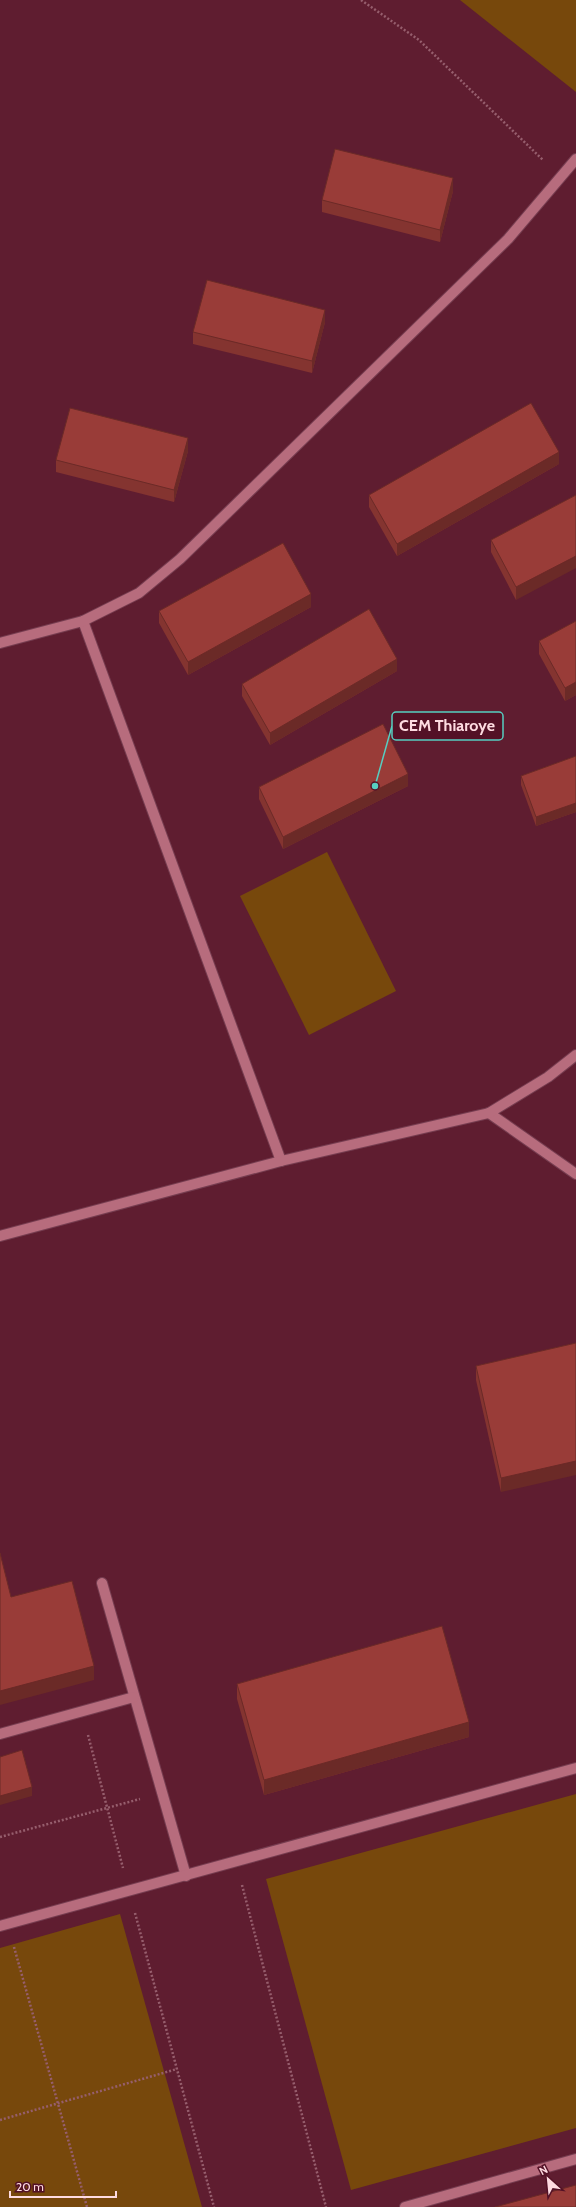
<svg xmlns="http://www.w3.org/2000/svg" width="576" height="2207" font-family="Cabin,sans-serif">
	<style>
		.green { fill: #77480c }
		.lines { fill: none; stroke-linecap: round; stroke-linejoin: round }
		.lane-casing { stroke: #763d50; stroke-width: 12 }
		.street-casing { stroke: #763d50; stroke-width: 12 }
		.path { stroke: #965e6d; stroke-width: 2.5; stroke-dasharray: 2 2; stroke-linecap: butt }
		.lane { stroke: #b76c7d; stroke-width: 10 }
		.street { stroke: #b76c7d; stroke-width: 10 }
		.wall { fill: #843430 }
		.shaded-wall { fill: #6b2a27 }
		.building { fill: #993c38; stroke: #6b2a27 }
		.leader { fill: none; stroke: #57cec1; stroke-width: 1.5 }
		.callout-dot { fill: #57cec1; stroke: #531126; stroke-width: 1.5 }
		.callout { fill: #531126; stroke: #57cec1; stroke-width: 1.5 }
		.callout-label { font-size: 16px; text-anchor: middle; font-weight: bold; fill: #fedbe1 }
	</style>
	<rect width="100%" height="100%" fill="#5f1d30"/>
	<!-- green -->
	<g class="green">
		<polygon points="460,0 576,0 576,92"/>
		<polygon points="327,852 396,991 309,1035 240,896"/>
		<polygon points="576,1794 576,2128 351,2190 266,1879"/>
		<polygon points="120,1914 202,2207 0,2207 0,1948"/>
	</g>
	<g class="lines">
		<!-- lane casing -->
		<g class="lane-casing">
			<g id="lane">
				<polyline points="102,1583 186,1876"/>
				<polyline points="0,1734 134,1697"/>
				<polyline points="0,1926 576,1768"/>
				<polyline points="405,2207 576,2159"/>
			</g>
		</g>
		<!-- street casing -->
		<g class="street-casing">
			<g id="street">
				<polyline points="83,621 281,1161"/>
				<polyline points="0,643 83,621 139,593 180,559 508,239 576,159"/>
				<polyline points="489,1113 576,1174"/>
				<polyline points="0,1236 281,1161 489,1113 548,1077 576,1055"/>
			</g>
		</g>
		<!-- path -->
		<g class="path">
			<polyline points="361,0 419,40 543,160"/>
			<polyline points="88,1735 123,1868"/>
			<polyline points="0,1837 140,1799"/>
			<polyline points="242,1885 326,2207"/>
			<polyline points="135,1913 214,2207"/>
			<polyline points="14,1947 87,2207"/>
			<polyline points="0,2120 177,2069"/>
		</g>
		<!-- lane -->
		<use href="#lane" class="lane"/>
		<!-- street -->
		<use href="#street" class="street"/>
	</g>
	<!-- wall -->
	<g class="wall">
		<polygon points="453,191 440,242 322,212 322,200"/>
		<polygon points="325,322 312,373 193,344 193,332"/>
		<polygon points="188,451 174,502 56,472 56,460"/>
		<polygon points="559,464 397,556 369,507 369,495"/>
		<polygon points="576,495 516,600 491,552 491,540"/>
		<polygon points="311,607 188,675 159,623 159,611"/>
		<polygon points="576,621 576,695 565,701 539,654 539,641"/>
		<polygon points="397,671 270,745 242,696 242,684"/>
		<polygon points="576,756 576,812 536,826 521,785 521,776"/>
		<polygon points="408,786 283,849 259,799 259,787"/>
		<polygon points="576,1343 501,1492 476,1380 476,1366"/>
		<polygon points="237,1684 469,1737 264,1795 237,1699"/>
	</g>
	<!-- shaded-wall -->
	<g class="shaded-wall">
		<polygon points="453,178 453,191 440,242 440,230"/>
		<polygon points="325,310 325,322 312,373 312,361"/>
		<polygon points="188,438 188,451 174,502 174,490"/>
		<polygon points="559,452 559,464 397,556 397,544"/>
		<polygon points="576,556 576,568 516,600 516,587"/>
		<polygon points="311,594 311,607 188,675 188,662"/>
		<polygon points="397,659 397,671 270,745 270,733"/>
		<polygon points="576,682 576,695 565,701 565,688"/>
		<polygon points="408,774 408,786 283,849 283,837"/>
		<polygon points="576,803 576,812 536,826 536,817"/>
		<polygon points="576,1461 576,1475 501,1492 501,1478"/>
		<polygon points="94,1666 94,1680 0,1705 0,1691"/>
		<polygon points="469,1722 469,1737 264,1795 264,1780"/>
		<polygon points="32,1787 32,1796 0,1805 0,1796"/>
	</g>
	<!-- building -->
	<g class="building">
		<polygon points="335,149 453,178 440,230 322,200"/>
		<polygon points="207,280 325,310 312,361 193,332"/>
		<polygon points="531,403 559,452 397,544 369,495"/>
		<polygon points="70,408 188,438 174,490 56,460"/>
		<polygon points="576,495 576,556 516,587 491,540"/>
		<polygon points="283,543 311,594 188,662 159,611"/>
		<polygon points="369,609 397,659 270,733 242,684"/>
		<polygon points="576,621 576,682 565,688 539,641"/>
		<polygon points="383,724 408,774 283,837 259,787"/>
		<polygon points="576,756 576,803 536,817 521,776"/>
		<polygon points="576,1343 576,1461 501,1478 476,1366"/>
		<polygon points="0,1553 11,1597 72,1581 94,1666 0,1691"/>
		<polygon points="442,1626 469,1722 264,1780 237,1684"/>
		<polygon points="22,1750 32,1787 0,1796 0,1757"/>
		<polygon points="576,2185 576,2207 495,2207"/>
	</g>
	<!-- callouts -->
	<path class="leader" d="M375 786L392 726"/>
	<circle class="callout-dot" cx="375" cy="786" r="4"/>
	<rect class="callout" x="392" y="712" width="111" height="28" rx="4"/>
	<g class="callout-label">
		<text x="447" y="731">CEM Thiaroye</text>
	</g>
	<!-- north arrow -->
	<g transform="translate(548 2179) rotate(333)" stroke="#531126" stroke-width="3" paint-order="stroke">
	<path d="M0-3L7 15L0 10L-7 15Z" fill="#fedbe1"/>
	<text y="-6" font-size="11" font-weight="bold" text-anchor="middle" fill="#fedbe1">N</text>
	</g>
	<!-- scale -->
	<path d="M10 2191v6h106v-6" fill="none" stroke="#fedbe1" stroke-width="2"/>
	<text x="16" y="2191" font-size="12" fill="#fedbe1" stroke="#531126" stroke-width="3" paint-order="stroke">20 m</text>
</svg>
